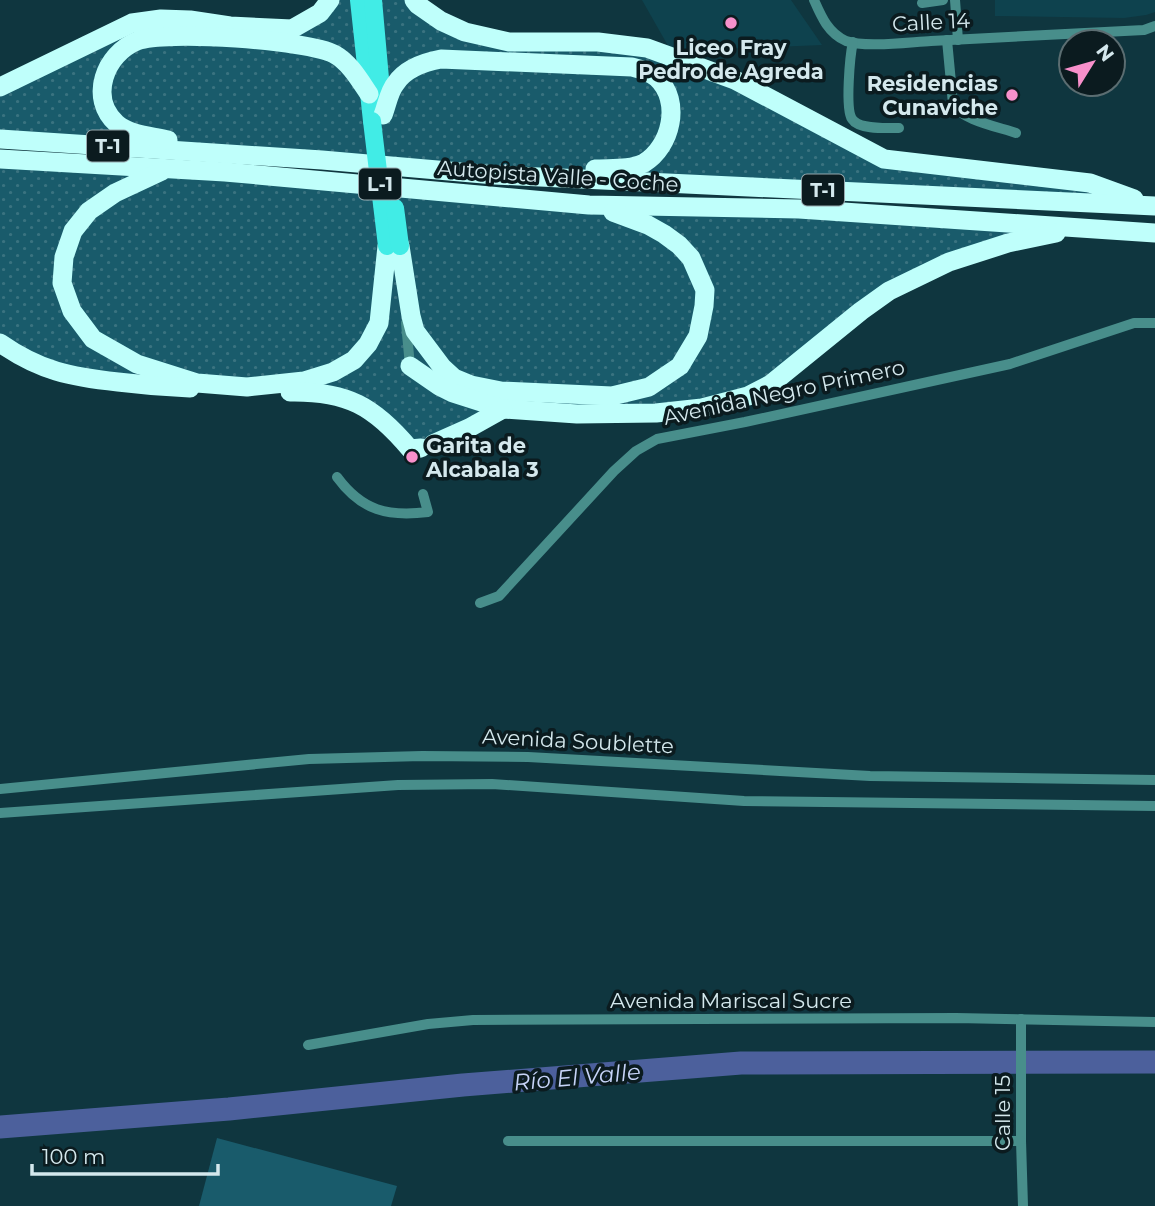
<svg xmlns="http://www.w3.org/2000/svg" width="1155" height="1206" font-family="Montserrat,sans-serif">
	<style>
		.built { fill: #0e424e }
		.grass { fill: url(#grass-dots) }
		.green { fill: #195b6b }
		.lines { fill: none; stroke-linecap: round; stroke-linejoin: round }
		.river { stroke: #4c609c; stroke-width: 23 }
		.minor { stroke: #488e8b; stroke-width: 10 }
		.primary { stroke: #41ece6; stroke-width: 18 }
		.motorway { stroke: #bffffb; stroke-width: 19 }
		.primary-bridge { stroke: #41ece6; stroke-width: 18 }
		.poi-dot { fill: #f890cb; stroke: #0b1b1f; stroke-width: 2.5 }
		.labels { text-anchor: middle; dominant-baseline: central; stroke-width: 7; stroke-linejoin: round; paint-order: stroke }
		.shield { fill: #0b1b1f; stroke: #98aaaf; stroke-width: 2 }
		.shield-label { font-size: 19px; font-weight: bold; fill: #d4e8ed }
		.street-label { font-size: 21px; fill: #d4e8ed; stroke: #0b1b1f }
		.poi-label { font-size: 21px; font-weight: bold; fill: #d4e8ed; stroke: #0b1b1f }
		.water-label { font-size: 23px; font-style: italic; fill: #c7d4f8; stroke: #0b1b1f }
	</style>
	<defs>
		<pattern id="grass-dots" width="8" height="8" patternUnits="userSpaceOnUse" patternTransform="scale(1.75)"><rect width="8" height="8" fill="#195b6b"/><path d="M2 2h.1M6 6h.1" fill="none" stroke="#3a7380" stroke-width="1.8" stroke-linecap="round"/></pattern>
	</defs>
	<rect width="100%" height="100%" fill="#0f363f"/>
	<!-- built -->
	<g class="built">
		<polygon points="642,0 791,0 822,45 671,51"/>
		<polygon points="995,0 1155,0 1155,12 1146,15 1124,18 995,16"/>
	</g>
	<!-- grass -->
	<g class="grass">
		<polygon points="330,0 414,0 465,32 647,48 884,159 1090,183 1151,205 0,139 0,87 132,23 270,29"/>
		<polygon points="0,159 1084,228 918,278 771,384 718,405 503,409 421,448 333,394 86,379 0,343"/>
	</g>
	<!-- green -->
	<polygon class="green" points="217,1138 397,1186 391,1206 199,1206"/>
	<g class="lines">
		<!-- river -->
		<polyline class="river" points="0,1127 229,1109 463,1085 741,1063 1155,1062"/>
		<!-- minor -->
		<g class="minor">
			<path d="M814 0C821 16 828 33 846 41 865 48 910 42 931 41 1002 37 1073 33 1144 30L1155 26"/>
			<polyline points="955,0 958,40"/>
			<polyline points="922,3 943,0"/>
			<path d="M947 40 953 104C961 120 999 127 1016 133"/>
			<path d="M853 42C850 55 845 109 852 119 859 130 887 128 899 128"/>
			<polyline points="406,323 410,366"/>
			<path d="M337 477C362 511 388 517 428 512L423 494"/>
			<polyline points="480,603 499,596 614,471 636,451 657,439 745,422 1010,364 1134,323 1155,323"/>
			<polyline points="0,789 309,759 422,756 528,757 870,776 1155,780"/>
			<polyline points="0,813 398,785 492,784 744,801 1155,806"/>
			<polyline points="1021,1019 1021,1141 1023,1206"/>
			<polyline points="308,1045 428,1024 473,1020 956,1018 1155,1022"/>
			<polyline points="508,1141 1021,1141"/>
		</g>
		<!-- primary -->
		<g class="primary">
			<polyline points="359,0 372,121"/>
			<polyline points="373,0 383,112"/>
		</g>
		<!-- motorway -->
		<g class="motorway">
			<polyline points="414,0 418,5 441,21 465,32 509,42 598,42 647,48 735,80 884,159 1090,183 1134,199"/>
			<polyline points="0,87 132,23 161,19 190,20 230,26 292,29 320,13 330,0"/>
			<path d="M383 115C387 105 389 91 396 83 406 68 425 62 441 59L632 67C641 69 649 72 657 78 682 101 671 147 644 163 630 170 611 168 595 169"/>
			<polyline points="0,139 322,160 495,175 1155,206"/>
			<path d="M168 140C152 136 130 135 117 124 88 98 105 54 137 41 163 30 309 40 334 54 349 62 359 79 369 94"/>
			<polyline points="0,159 225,172 589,205 799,209 1155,233"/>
			<polyline points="162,171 115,193 89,211 73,231 64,257 62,283 72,311 93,339 137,364 197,383 247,387 304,381 333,372 354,360 368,344 379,323 387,246"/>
			<polyline points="400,246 411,316 415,331 442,367 454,378 471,385 501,391 612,396 649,387 680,366 698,336 704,306 705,290 691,258 679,245 664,234 648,225 613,212"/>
			<path d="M0 343C40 371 71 377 118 382 142 385 166 387 190 388"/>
			<polyline points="410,366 439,386 453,393 503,409 577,414 656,413 702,408 748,396 771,384 861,311 889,291 949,262 1008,243 1056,233"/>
			<path d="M290 392C347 391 374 406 410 449L421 448"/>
			<polyline points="433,444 469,428 503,409"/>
		</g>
		<!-- primary-bridge -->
		<g class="primary-bridge">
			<polyline points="372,121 387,246"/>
			<polyline points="395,208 400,246"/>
		</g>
	</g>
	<!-- markers -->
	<g class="poi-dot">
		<circle cx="731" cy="23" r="7"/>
		<circle cx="1012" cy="95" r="7"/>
		<circle cx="412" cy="457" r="7"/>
	</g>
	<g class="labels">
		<!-- shield labels -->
		<g class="shield">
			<rect x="87" y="130.5" width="42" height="31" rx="5"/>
			<rect x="359" y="168.5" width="42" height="31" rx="5"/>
			<rect x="802" y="174.5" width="42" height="31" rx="5"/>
		</g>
		<g class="shield-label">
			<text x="108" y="146">T-1</text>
			<text x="380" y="184">L-1</text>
			<text x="823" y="190">T-1</text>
		</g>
		<!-- street labels -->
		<g class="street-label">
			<text transform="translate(931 22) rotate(-3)">Calle 14</text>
			<text transform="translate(558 176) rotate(4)">Autopista Valle - Coche</text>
			<text transform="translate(784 392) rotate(-12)">Avenida Negro Primero</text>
			<text transform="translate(578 741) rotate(3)">Avenida Soublette</text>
			<text x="731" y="1000">Avenida Mariscal Sucre</text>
			<text transform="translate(1002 1113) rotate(-90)">Calle 15</text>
		</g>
		<!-- poi labels -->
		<g class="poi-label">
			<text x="731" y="47">Liceo Fray<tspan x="731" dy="24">Pedro de Agreda</tspan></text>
			<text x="998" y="83" text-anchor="end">Residencias<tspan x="998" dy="24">Cunaviche</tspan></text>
			<text x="426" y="445" text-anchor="start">Garita de<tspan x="426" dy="24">Alcabala 3</tspan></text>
		</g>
		<!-- water labels -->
		<g class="water-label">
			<text transform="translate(577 1077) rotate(-5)">Río El Valle</text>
		</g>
	</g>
	<!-- north arrow -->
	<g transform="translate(1092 63) rotate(53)"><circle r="33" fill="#0b1b1f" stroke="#5b6d71" stroke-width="2"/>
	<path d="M0-5L12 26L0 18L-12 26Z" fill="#f890cb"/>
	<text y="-10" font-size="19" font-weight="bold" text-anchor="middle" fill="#d4e8ed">N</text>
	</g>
	<!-- scale -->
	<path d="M32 1164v10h186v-10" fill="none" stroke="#d4e8ed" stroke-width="3.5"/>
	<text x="42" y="1164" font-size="21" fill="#d4e8ed" stroke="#0b1b1f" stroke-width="5" paint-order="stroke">100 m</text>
</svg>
